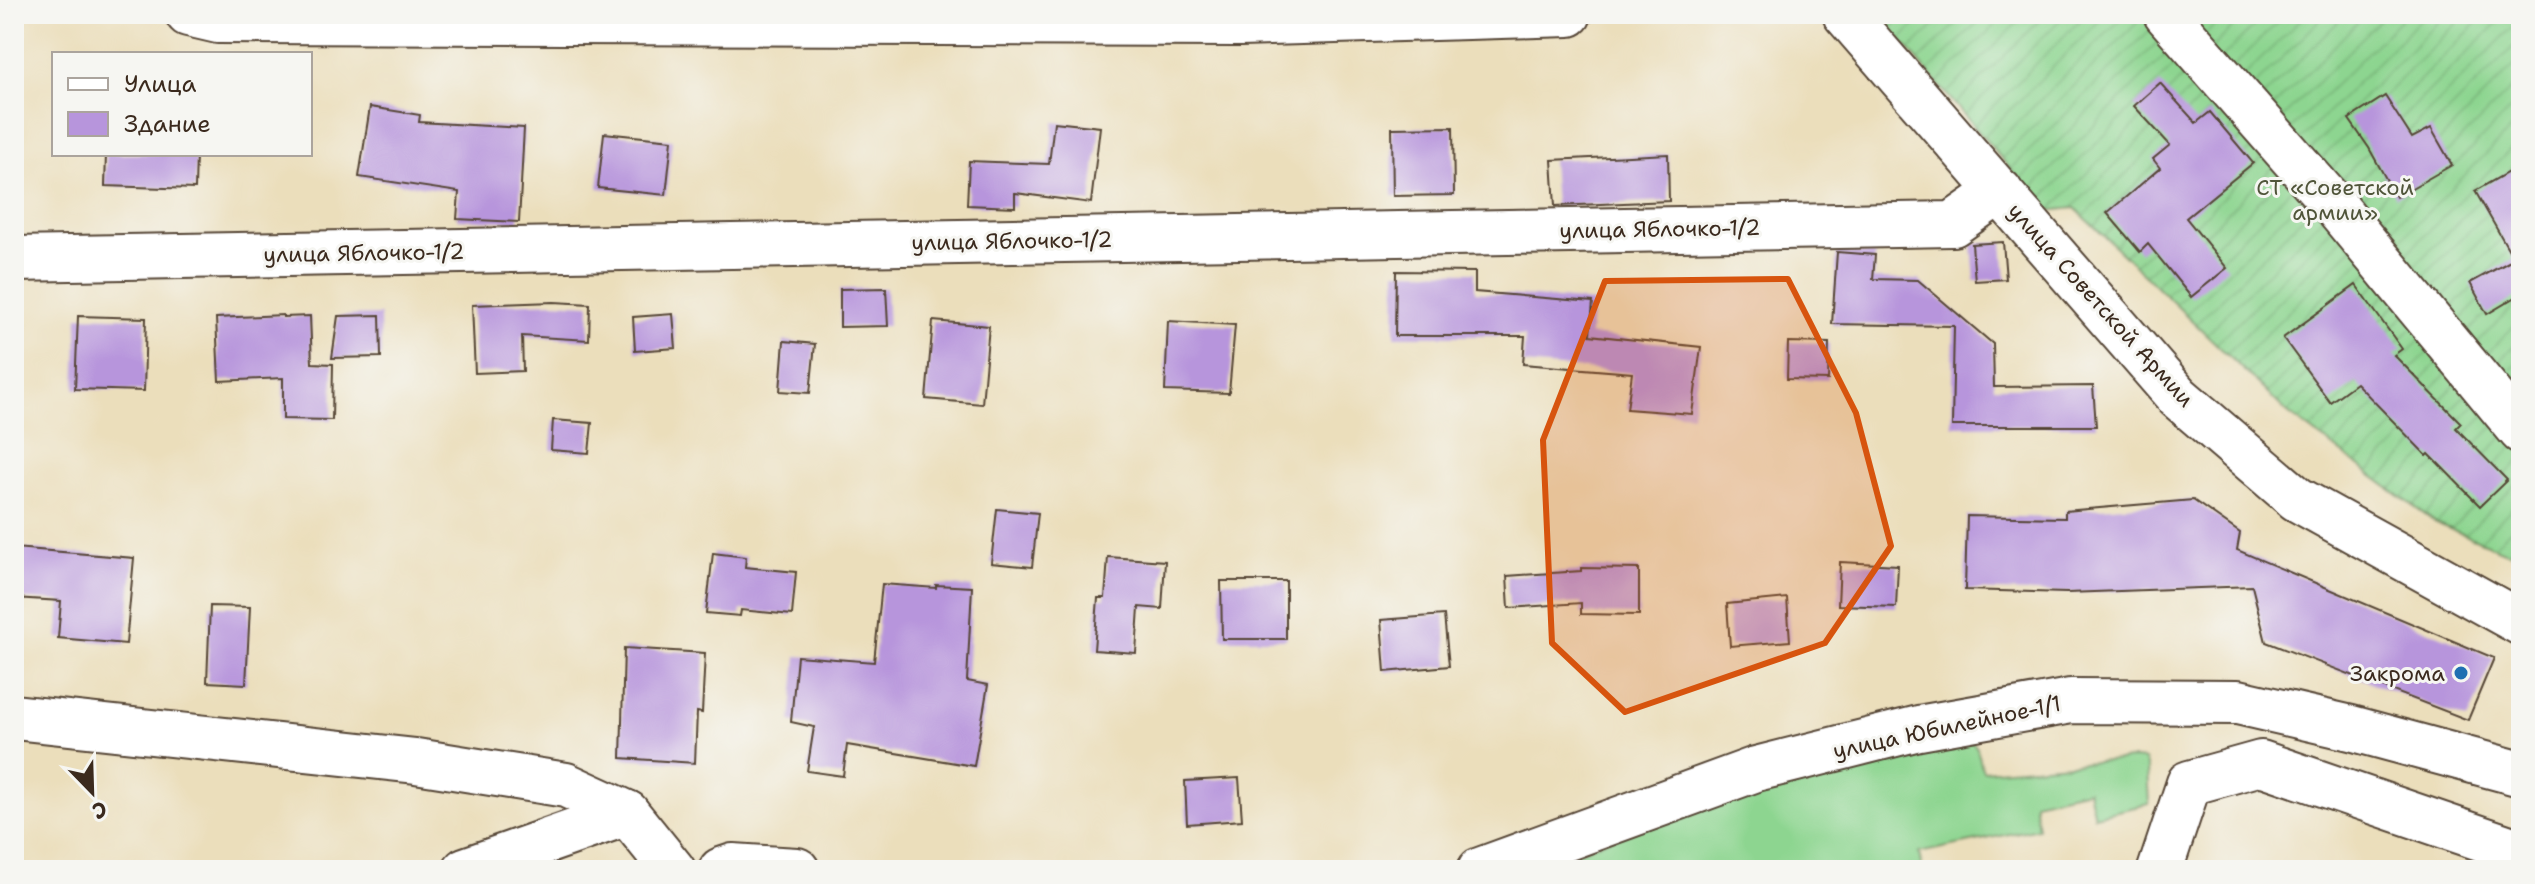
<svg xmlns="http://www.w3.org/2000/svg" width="2535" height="884" font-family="'Shantell Sans',sans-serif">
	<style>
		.grass { fill: #8dd590; stroke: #648057; stroke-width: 2 }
		.garden { fill: url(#garden-furrows); stroke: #648057; stroke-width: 2 }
		.building { fill: #b795dc }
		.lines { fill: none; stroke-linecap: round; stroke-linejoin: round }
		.minor-casing { stroke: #554536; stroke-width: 48 }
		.minor { stroke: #fff; stroke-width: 44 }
		.marked { fill: #d7540e; fill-opacity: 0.2; stroke: #d7540e; stroke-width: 6; stroke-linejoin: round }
		.poi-dot { fill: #1f6fb2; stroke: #f6f6f2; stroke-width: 3 }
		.labels { text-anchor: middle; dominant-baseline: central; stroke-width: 6; stroke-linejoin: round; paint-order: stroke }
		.park-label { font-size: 22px; fill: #50553a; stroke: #f6f6f2 }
		.street-label { font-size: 22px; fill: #3b2a1e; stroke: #f6f6f2 }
		.poi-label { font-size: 22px; fill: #3b2a1e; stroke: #f6f6f2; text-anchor: end }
	</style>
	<defs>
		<pattern id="garden-furrows" width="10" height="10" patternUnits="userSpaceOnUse" patternTransform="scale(2)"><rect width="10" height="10" fill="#8dd590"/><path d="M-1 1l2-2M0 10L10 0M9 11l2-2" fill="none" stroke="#7bb77c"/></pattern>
	</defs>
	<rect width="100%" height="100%" fill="#f6f6f2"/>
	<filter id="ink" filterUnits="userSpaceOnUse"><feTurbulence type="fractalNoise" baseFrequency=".0125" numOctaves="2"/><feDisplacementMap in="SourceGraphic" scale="16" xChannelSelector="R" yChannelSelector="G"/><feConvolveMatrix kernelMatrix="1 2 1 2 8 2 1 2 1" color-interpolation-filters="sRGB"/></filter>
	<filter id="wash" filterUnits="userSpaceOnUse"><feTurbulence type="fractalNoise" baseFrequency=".006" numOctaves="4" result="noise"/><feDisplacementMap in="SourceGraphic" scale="32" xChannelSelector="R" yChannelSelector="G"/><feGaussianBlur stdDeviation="1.8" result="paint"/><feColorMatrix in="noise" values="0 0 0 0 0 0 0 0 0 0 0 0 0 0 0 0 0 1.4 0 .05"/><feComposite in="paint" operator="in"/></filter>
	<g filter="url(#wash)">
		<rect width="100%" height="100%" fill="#ebdebb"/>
		<!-- grass -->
		<polygon class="grass" points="1970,738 1977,748 1983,771 2133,759 2144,760 2147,769 2149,804 2094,816 2088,790 2034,802 2038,828 1919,853 1922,870 1534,870 1680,810"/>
		<!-- garden -->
		<polygon class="garden" points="1878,14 2521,14 2521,542 2516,556 2436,523 2288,413 2075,208 2046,211"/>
		<g id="blocks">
			<!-- building -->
			<g class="building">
				<polygon points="2160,83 2196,123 2210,112 2253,163 2186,218 2227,268 2191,297 2148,244 2140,252 2107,213 2160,168 2153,159 2170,145 2134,106"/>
				<polygon points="2385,96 2412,138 2431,128 2452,165 2396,197 2369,148 2349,119"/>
				<polygon points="370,107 420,115 419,122 524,128 519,222 457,219 459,192 359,177"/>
				<polygon points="1054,122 1100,127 1091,203 1015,193 1015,207 967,205 969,161 1049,164"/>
				<polygon points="1453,127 1454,195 1393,196 1392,128"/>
				<polygon points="604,133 672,140 666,195 598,188"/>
				<polygon points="106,154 196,154 195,189 105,186"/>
				<polygon points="1668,154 1669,201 1555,206 1552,160"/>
				<polygon points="2521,165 2521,294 2487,314 2470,283 2514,259 2475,191"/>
				<polygon points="2003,242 2006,279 1975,281 1972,244"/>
				<polygon points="1837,252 1875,255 1873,279 1918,280 1993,344 1994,387 2093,386 2096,426 1952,426 1954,326 1832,324"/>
				<polygon points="1396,271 1475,272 1475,292 1593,302 1590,335 1701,347 1692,414 1627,409 1632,373 1523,364 1525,336 1395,336"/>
				<polygon points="2356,285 2402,349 2394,355 2461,423 2456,428 2507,480 2480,506 2429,454 2427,456 2356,383 2330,402 2283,338"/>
				<polygon points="886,288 888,326 840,327 840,289"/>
				<polygon points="554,302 590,304 589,340 522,336 523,371 475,373 472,305"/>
				<polygon points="673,314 676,348 635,351 633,317"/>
				<polygon points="283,315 283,317 310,316 312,363 333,364 332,420 283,419 283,378 219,381 216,318"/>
				<polygon points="380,315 381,357 332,358 338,316"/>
				<polygon points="78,316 146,318 144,391 75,389"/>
				<polygon points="933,321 989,326 982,404 926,399"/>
				<polygon points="1168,321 1235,325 1229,393 1165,391"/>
				<polygon points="784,341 815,344 810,393 780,391"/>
				<polygon points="1788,342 1829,343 1828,380 1787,379"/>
				<polygon points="553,420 592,423 589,453 551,450"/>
				<polygon points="2193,500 2240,533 2237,550 2494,658 2468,720 2266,642 2252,586 2067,593 1965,590 1967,516 2065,518 2065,511"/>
				<polygon points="997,509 1038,513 1032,567 991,563"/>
				<polygon points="14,548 134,558 126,644 58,638 61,601 14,598"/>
				<polygon points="713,553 746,557 745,567 796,572 792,615 741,610 740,616 706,613"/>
				<polygon points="1108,557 1165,561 1162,609 1139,607 1136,653 1094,650 1098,598 1105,598"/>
				<polygon points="1840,562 1898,565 1896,607 1838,605"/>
				<polygon points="1581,568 1639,569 1639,615 1581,614 1581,603 1509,608 1507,576 1581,571"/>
				<polygon points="1221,581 1286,581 1286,639 1222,639"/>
				<polygon points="882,584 936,588 936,585 972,587 967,681 988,685 974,766 847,745 843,776 807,771 814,727 791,722 797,656 874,662"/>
				<polygon points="1787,598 1790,641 1730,646 1727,604"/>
				<polygon points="210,606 250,607 246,684 207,682"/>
				<polygon points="1444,615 1449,666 1385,672 1381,620"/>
				<polygon points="624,648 705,653 702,713 697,712 695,763 621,758"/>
				<polygon points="1239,778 1242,820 1187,824 1185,781"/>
			</g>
		</g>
	</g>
	<g filter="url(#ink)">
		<use href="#blocks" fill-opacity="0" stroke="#554536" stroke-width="2"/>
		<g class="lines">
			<!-- minor casing -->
			<g class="minor-casing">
				<g id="minor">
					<polyline points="188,14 218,21 1240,24 1569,14"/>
					<polyline points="1845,14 2178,397 2297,499 2521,623"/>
					<polyline points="2166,14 2339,211 2521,431"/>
					<polyline points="14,259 1953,224 2000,191"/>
					<polyline points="14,717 416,761 566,785 627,813 673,870"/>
					<polyline points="465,870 627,813"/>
					<polyline points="721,870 733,866 797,870"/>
					<polyline points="1480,870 1756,769 1919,728 2071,701 2238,702 2351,728 2521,774"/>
					<polyline points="2160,870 2189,783 2261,763 2521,852"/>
				</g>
			</g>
			<!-- minor -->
			<use href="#minor" class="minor"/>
		</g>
	</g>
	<!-- marked area -->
	<path class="marked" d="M1788 279 1856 413 1891 546 1825 643 1625 712 1552 643 1543 440 1605 281Z"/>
	<!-- markers -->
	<circle class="poi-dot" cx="2461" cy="673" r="8"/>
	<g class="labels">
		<!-- park labels -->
		<g class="park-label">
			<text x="2335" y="187">СТ «Советской<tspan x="2335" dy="25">армии»</tspan></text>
		</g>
		<!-- street labels -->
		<g class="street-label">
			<text transform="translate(1660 229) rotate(-1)">улица Яблочко-1/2</text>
			<text transform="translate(1012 241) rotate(-1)">улица Яблочко-1/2</text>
			<text transform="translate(364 253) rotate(-1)">улица Яблочко-1/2</text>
			<text transform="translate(2101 305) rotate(48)">улица Советской Армии</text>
			<text transform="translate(1947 727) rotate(-12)">улица Юбилейное-1/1</text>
		</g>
		<!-- poi labels -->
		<g class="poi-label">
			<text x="2445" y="673">Закрома</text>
		</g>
	</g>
	<!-- margin -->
	<rect width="2535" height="884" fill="none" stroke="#f6f6f2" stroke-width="48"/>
	<!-- legend -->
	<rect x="52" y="52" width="260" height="104" fill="#f6f6f2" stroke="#aba49d" stroke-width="2"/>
	<rect x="68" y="78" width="40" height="12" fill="#ffffff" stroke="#aba49d" stroke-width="2"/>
	<text x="124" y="92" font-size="24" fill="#3b2a1e">Улица</text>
	<rect x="68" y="112" width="40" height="24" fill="#b795dc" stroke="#aba49d" stroke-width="2"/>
	<text x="124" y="132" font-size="24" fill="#3b2a1e">Здание</text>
	<!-- north arrow -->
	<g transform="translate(92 792) rotate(157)" stroke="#f6f6f2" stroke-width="6" paint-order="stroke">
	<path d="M0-6L14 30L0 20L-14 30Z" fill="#3b2a1e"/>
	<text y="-12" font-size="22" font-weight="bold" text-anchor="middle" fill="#3b2a1e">С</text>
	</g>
</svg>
